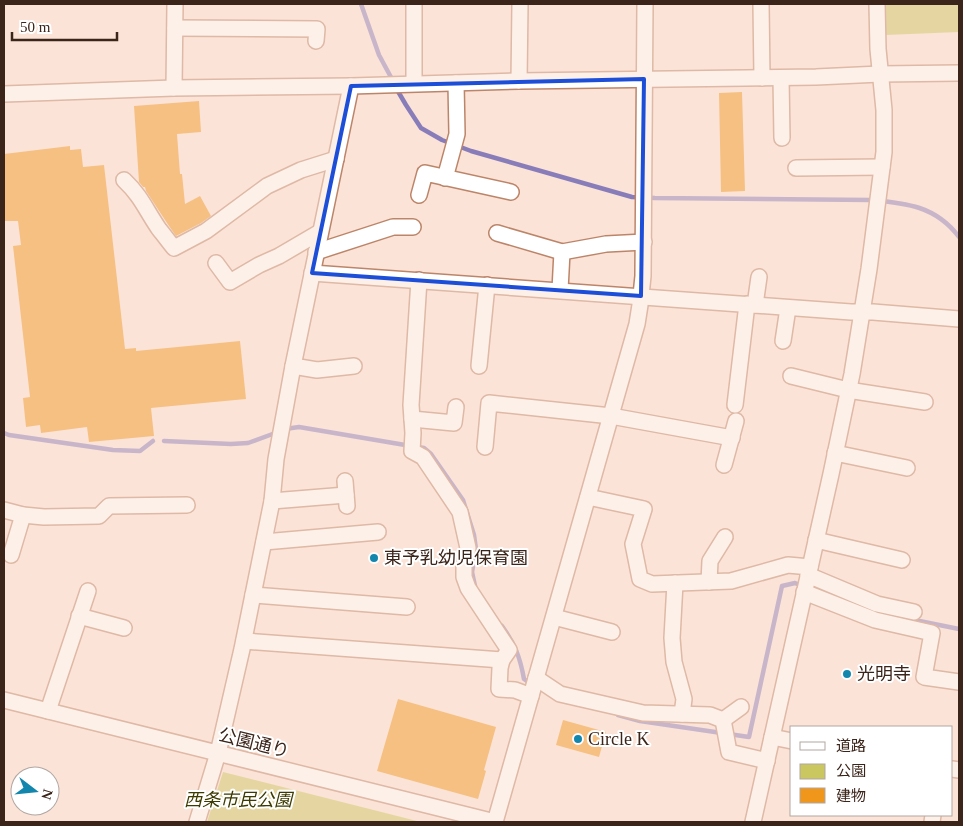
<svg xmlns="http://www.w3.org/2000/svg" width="963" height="826" font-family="'Times New Roman','Noto Sans JP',serif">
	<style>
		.green { fill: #cac660 }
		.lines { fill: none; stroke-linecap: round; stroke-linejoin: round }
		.stream { stroke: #897db9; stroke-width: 4.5 }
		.building { fill: #ef961b }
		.minor-casing { stroke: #bc8569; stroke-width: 18 }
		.minor { stroke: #fff; stroke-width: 15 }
		.marked { fill: none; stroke: #1d4ed8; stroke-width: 4; stroke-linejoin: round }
		.poi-dot { fill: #1286ac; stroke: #fff; stroke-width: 2 }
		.labels { text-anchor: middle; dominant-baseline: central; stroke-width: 4; stroke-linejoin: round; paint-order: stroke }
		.poi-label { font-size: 18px; fill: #3b2419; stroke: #fff; text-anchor: start }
		.street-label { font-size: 18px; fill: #3b2419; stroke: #fff }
		.park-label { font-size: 18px; font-style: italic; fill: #3d3b00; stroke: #fff }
	</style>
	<rect width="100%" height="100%" fill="#fbe3d7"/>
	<!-- green -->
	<g class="green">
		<polygon points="885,4 959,4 959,32 886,35"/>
		<polygon points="223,772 421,822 207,822"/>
	</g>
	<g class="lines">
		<!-- stream -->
		<g class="stream">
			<polyline points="361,4 379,55 393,81"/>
			<path d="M396 88 406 105 421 128 442 140 471 151 632 197 655 198 871 200C906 203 936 206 959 237"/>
			<polyline points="285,429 299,427 411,446"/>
			<polyline points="4,433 9,435 113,450 140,451 153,441"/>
			<polyline points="164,441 231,444 248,443 278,432"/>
			<polyline points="418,447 424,448 431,454 463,500 474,535 476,549 472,572 475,586"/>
			<polyline points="866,609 875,612 959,629"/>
			<path d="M502 626C515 644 520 657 524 679L531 684"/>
			<polyline points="618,715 640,721 749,737 782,586 795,583 802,586"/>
		</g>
	</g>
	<!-- building -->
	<g class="building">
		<polygon points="742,92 745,191 721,192 719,93"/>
		<polygon points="199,101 201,132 177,134 180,174 182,174 185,204 200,196 211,216 201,223 176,236 167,223 146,191 145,187 143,187 139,182 134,106"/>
		<polygon points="70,146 70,150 81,149 83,167 104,165 125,349 136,348 136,351 240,341 246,399 151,408 154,436 89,442 87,427 41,433 40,425 26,427 23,398 30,397 13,246 21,245 18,221 4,221 4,154"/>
		<polygon points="398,699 496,727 484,770 486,771 478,799 377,771"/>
		<polygon points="563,720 606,732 599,757 556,745"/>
	</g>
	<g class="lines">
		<!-- minor casing -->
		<g class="minor-casing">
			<g id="minor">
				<polyline points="414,4 414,83"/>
				<polyline points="761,4 762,78"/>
				<polyline points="175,28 317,29 316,41"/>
				<polyline points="781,78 782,138"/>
				<polyline points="519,81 520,4"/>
				<polyline points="174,88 175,4"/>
				<polyline points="4,94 174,88 351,86 519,81 816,77 880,74 959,73"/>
				<polyline points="796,168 882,167"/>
				<polyline points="445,178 457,134 456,83"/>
				<path d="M124 180C141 196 146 210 159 229 164 235 169 242 174 248L206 231 267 186 301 170 336 159"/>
				<polyline points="419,195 425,173 511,192"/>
				<polyline points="497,233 562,252 606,244 644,242"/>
				<polyline points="316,252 393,227 413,227"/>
				<polyline points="216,263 230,282 259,265 279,256 320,232"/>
				<polyline points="312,273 851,312 873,312 959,319"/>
				<polyline points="419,280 411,405 413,433 412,451 423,457 460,512 468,548 464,566 464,577 468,588 509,650 502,660 500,668 499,689 515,690 531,696"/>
				<polyline points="560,290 562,252"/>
				<polyline points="755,305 759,277"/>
				<polyline points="783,341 788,308"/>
				<polyline points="293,366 317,370 354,366"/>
				<polyline points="479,366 487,285"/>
				<polyline points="791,376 848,390 925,402"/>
				<polyline points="735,405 747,304"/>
				<polyline points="412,419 454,423 456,407"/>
				<polyline points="485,447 489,403 611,416 732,438"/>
				<polyline points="835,453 907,468"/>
				<polyline points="724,465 736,421"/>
				<polyline points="345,481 347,506"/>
				<polyline points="588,497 644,509 633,544 640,579 652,584 731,581 788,565 810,567"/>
				<polyline points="272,501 346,495"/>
				<polyline points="4,510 23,515 44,517 99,516 109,506 187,505"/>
				<polyline points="816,540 902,560"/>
				<polyline points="264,542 378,532"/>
				<polyline points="11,555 23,515"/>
				<polyline points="808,575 877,604 914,612"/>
				<polyline points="709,582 710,561 725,537"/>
				<polyline points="675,583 672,638 674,662 684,699 682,714"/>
				<polyline points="804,592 875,620 932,633 924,677 959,682"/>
				<polyline points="253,595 407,607"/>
				<polyline points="79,616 124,628"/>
				<polyline points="554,617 612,632"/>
				<polyline points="244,641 502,660"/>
				<polyline points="536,678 560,694 643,713 710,715 723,720 729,752 767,761"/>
				<polyline points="4,700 495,822"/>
				<polyline points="48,711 88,591"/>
				<polyline points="723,720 741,707"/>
				<polyline points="772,737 792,741"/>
				<polyline points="952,769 959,770"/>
				<polyline points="197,822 218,753 242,649 272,501 276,459 293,366 351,86"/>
				<polyline points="495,822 637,324 640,305 643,276 645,4"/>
				<polyline points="753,822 831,474 852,374 869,269 884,152 884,110 878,49 877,4"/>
				<polyline points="932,822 933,815"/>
			</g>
		</g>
		<!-- minor -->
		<use href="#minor" class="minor"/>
	</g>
	<!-- marked area -->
	<path d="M0 0H963V826H0ZM644 79 641 296 312 273 351 86Z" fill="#fbe3d7" fill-opacity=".55" fill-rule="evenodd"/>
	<path class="marked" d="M644 79 641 296 312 273 351 86Z"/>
	<!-- markers -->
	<g class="poi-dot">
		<circle cx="374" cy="558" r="5"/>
		<circle cx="847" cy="674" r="5"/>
		<circle cx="578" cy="739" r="5"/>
	</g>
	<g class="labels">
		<!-- poi labels -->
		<g class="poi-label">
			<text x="384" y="558">東予乳幼児保育園</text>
			<text x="857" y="674">光明寺</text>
			<text x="588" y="739">Circle K</text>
		</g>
		<!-- street labels -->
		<g class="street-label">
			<text transform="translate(254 743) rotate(14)">公園通り</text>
		</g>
		<!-- park labels -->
		<g class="park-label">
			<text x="238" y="800">西条市民公園</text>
		</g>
	</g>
	<!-- border -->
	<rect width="963" height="826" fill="none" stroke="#3b2419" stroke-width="10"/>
	<!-- legend -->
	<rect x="790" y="726" width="162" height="90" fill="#ffffff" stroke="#b1a7a3"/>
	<rect x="800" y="742" width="25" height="8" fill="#ffffff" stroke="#b1a7a3"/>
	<text x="836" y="751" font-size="15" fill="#3b2419">道路</text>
	<rect x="800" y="764" width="25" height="15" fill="#cac660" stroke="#b1a7a3"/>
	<text x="836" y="776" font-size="15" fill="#3b2419">公園</text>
	<rect x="800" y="788" width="25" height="15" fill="#ef961b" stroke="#b1a7a3"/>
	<text x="836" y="801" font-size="15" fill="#3b2419">建物</text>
	<!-- north arrow -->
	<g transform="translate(35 791) rotate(106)"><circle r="24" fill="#ffffff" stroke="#b1a7a3"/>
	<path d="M0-4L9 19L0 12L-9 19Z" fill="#1286ac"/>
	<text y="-8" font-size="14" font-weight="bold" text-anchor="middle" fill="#3b2419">N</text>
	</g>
	<!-- scale -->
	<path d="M12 32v8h105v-8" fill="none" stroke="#3b2419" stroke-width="2.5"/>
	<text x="20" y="32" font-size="15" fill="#3b2419" stroke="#ffffff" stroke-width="4" paint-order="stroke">50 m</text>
</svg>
